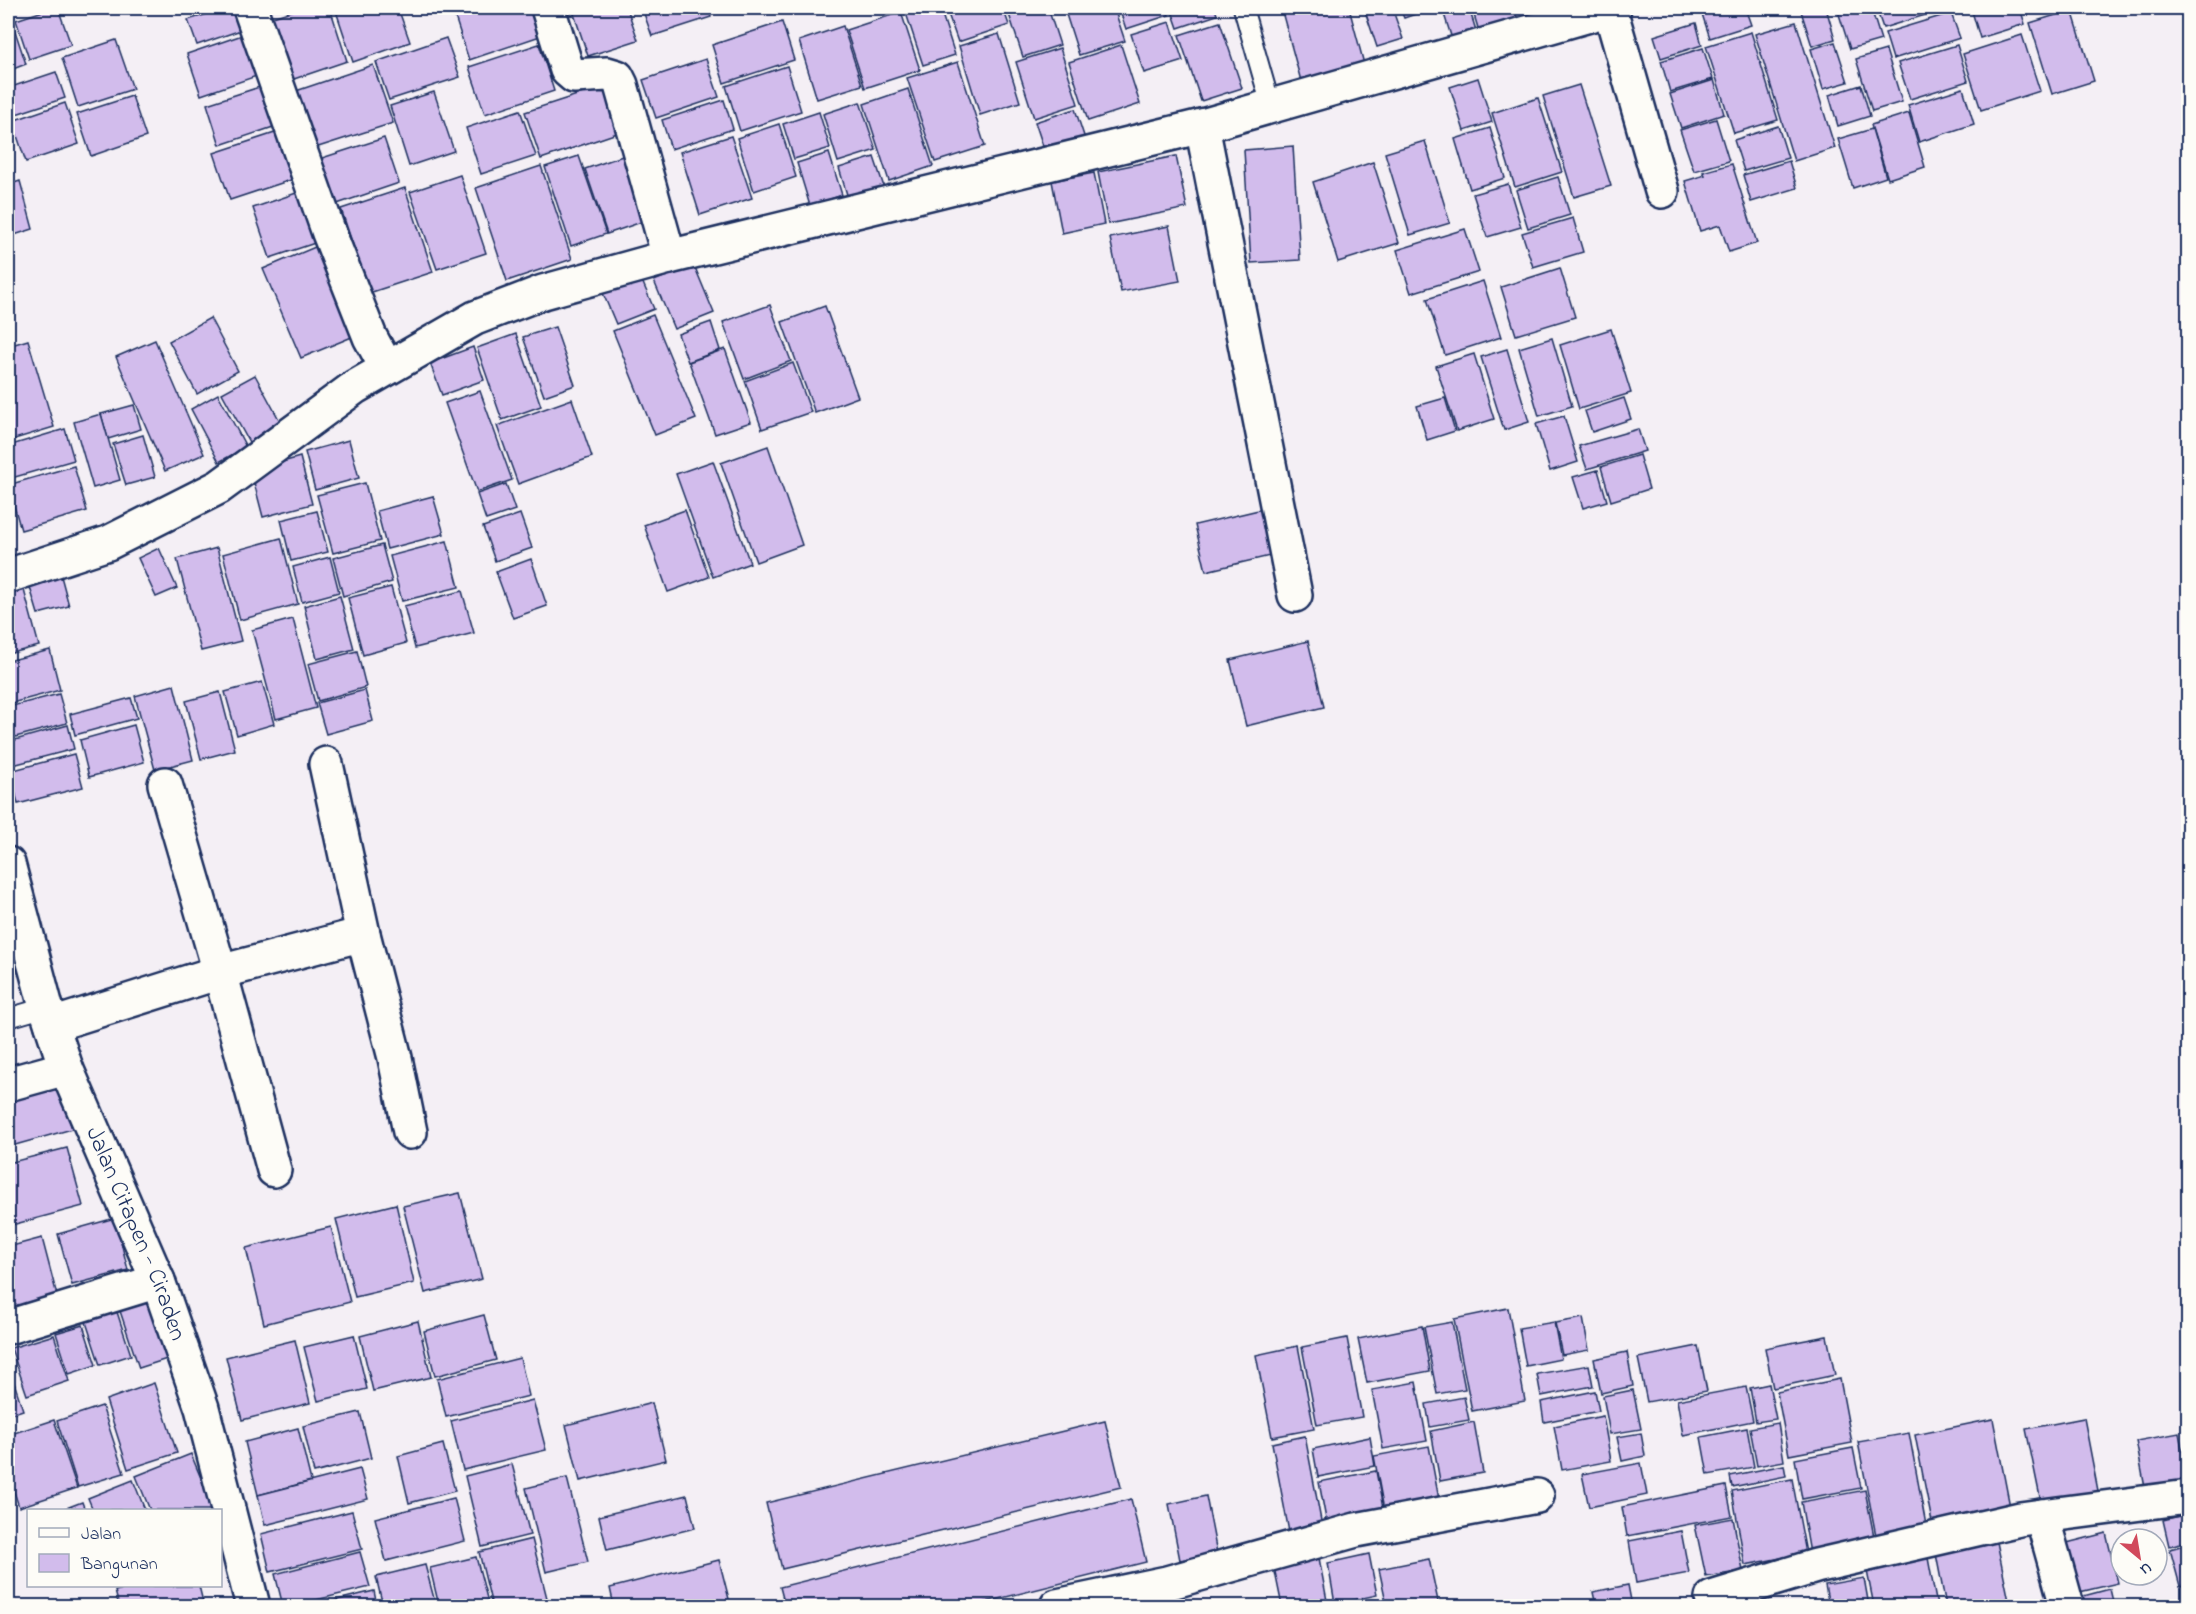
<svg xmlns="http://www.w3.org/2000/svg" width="2196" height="1614" font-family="'Indie Flower',sans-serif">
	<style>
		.building { fill: #d2bcec; stroke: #1b2f5e; stroke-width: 1.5 }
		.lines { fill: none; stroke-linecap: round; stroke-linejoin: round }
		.lane-casing { stroke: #1b2f5e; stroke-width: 22 }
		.street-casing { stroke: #1b2f5e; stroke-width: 38 }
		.secondary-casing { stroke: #1b2f5e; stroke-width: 38 }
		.lane { stroke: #fdfcf7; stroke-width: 18 }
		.street { stroke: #fdfcf7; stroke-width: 33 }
		.secondary { stroke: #fdfcf7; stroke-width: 33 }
		.labels { text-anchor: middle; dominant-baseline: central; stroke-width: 5; stroke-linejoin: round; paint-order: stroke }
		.street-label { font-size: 24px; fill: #1b2f5e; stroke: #fdfcf7 }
	</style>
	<rect width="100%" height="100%" fill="#f4eff5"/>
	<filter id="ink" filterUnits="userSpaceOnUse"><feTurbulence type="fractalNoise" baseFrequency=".0167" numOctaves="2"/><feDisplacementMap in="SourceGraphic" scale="12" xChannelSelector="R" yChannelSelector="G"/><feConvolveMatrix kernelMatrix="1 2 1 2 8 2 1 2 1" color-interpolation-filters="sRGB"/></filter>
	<g filter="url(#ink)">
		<!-- building -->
		<g class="building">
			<polygon points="52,8 58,8 71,45 29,59 16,20"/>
			<polygon points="227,8 236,8 244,29 197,45 188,20"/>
			<polygon points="300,8 330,8 347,61 291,80 270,18"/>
			<polygon points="335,8 398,8 410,42 353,62"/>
			<polygon points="482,8 537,8 546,34 469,60 455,17"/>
			<polygon points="572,8 627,8 638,40 588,56"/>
			<polygon points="642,8 708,8 711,17 652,36"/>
			<polygon points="912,8 940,8 955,55 923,65 905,10"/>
			<polygon points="946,8 1003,8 1009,25 958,42"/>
			<polygon points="1007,8 1048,8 1060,45 1023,57"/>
			<polygon points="1064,8 1114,8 1125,41 1079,55"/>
			<polygon points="1119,8 1166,8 1169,15 1126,29"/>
			<polygon points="1171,8 1215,8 1217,15 1178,28"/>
			<polygon points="1281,8 1349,8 1364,64 1301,81"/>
			<polygon points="1364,8 1392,8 1403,39 1377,47"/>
			<polygon points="1400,8 1433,8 1404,18"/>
			<polygon points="1442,8 1469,8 1478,37 1454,45"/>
			<polygon points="1472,8 1514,8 1520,26 1481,38"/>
			<polygon points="1700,8 1745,8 1751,25 1710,38"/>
			<polygon points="1800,8 1826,8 1835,39 1812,46"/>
			<polygon points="1837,8 1871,8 1881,40 1850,49"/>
			<polygon points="1876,8 1948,8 1883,28"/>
			<polygon points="1971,8 2020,8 2025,24 1980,38"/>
			<polygon points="2072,10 2094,81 2052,94 2030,23"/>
			<polygon points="901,12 920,70 865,88 846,30"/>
			<polygon points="1951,13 1960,38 1893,59 1885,33"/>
			<polygon points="12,22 26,64 8,71 8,24"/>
			<polygon points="782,22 794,60 724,83 712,45"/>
			<polygon points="1170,22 1183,61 1144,73 1131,34"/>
			<polygon points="1220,22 1242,88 1201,101 1179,35"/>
			<polygon points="1796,22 1835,148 1794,161 1755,34"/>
			<polygon points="1696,23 1702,45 1661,58 1654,36"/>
			<polygon points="843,26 862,85 817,99 799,41"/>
			<polygon points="251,32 265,73 201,95 187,54"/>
			<polygon points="1751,32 1778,120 1734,133 1706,46"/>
			<polygon points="999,34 1020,102 980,115 959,46"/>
			<polygon points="2022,35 2040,91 1981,110 1963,54"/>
			<polygon points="446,38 460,77 389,100 376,62"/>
			<polygon points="116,40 133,89 78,107 62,58"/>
			<polygon points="1835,42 1848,82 1823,89 1811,49"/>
			<polygon points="539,44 554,91 485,114 469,67"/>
			<polygon points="1121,45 1140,104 1088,121 1069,62"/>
			<polygon points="1957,45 1968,81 1910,99 1898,63"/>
			<polygon points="1060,48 1078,104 1034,118 1016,62"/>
			<polygon points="1703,48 1713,79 1670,92 1661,61"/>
			<polygon points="1886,50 1902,102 1872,111 1856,59"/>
			<polygon points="706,59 719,97 656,118 643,80"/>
			<polygon points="958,62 985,146 935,162 907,78"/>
			<polygon points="373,65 393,123 312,149 293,92"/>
			<polygon points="787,66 801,111 740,131 726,86"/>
			<polygon points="56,72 65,98 10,116 8,108 8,88"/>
			<polygon points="1478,78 1492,122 1464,131 1450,87"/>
			<polygon points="1714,80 1724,114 1681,128 1670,94"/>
			<polygon points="272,83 285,123 220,145 207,104"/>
			<polygon points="611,84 626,130 541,159 525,112"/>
			<polygon points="1579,85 1611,186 1574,197 1543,96"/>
			<polygon points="1861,85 1870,116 1838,126 1829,95"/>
			<polygon points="1963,88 1974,124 1919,142 1908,105"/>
			<polygon points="908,89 933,166 889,181 864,104"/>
			<polygon points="434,92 454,151 409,166 390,106"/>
			<polygon points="132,96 146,137 91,156 77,114"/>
			<polygon points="1538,98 1562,172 1515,187 1492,113"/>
			<polygon points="724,100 733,129 671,149 662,120"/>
			<polygon points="860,102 876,150 838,162 823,114"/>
			<polygon points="65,103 79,144 26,162 12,121"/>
			<polygon points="1075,109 1086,142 1046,155 1035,122"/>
			<polygon points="520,110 536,156 481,174 466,128"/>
			<polygon points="819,112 830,148 794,159 783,124"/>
			<polygon points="1909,113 1925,167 1888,179 1871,125"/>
			<polygon points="1716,119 1729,161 1694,171 1680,130"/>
			<polygon points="779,124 796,177 754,191 737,138"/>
			<polygon points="1778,126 1788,158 1744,171 1734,140"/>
			<polygon points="1490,128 1505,178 1470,189 1455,139"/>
			<polygon points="287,129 303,176 230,200 214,153"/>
			<polygon points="1872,129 1886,177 1853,188 1838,139"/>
			<polygon points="731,136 752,198 700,215 680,152"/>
			<polygon points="384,138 399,183 334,205 319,159"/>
			<polygon points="1425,141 1450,223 1410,235 1385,153"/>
			<polygon points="1293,146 1300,260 1251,263 1244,150"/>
			<polygon points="634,152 656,217 607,234 585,169"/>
			<polygon points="829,153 842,195 810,206 797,163"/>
			<polygon points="579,156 606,234 571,246 545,167"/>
			<polygon points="1176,156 1187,208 1108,224 1098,172"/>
			<polygon points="874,157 884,187 848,198 839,168"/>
			<polygon points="1789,161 1797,188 1751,202 1743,175"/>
			<polygon points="1373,162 1399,243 1338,262 1313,182"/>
			<polygon points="1732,164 1757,243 1729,252 1720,225 1700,231 1685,181 1705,175 1703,172"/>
			<polygon points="541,166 572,259 507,281 476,188"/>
			<polygon points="1094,173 1104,224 1062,233 1052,181"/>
			<polygon points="460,175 486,253 437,269 410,192"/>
			<polygon points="1558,177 1570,215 1528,228 1516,190"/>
			<polygon points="20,181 33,229 8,237 8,185"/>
			<polygon points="1508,184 1521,227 1487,237 1473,194"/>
			<polygon points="405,188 433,272 369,293 341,209"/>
			<polygon points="305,190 321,241 270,258 253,208"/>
			<polygon points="1573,218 1583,252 1533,267 1522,233"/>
			<polygon points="1169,226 1180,281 1121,292 1110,238"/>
			<polygon points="1465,229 1479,272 1411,293 1397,250"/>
			<polygon points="327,242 364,332 301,358 263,269"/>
			<polygon points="694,265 714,313 674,329 654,281"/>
			<polygon points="1560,268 1575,317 1516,335 1501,287"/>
			<polygon points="640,276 654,309 616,324 602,291"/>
			<polygon points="1483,281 1501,337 1445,355 1427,299"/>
			<polygon points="770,305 791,361 744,379 723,322"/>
			<polygon points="825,306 858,397 815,413 782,322"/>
			<polygon points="653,315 696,419 655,435 613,331"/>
			<polygon points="210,318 238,371 197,394 169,341"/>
			<polygon points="711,322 720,350 688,362 678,334"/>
			<polygon points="555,327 575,385 544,396 523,337"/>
			<polygon points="1611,329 1631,393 1579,409 1560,345"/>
			<polygon points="516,334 541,406 502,420 477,348"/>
			<polygon points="1552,338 1572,406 1539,416 1519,348"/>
			<polygon points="28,340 54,427 8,441 8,346"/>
			<polygon points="155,340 204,454 165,471 116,357"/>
			<polygon points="473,347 484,380 442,395 430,363"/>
			<polygon points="725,349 751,422 715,434 689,362"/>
			<polygon points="1507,349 1529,422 1504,430 1481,357"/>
			<polygon points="1474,354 1494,419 1457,431 1436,366"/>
			<polygon points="793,363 811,412 762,429 745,381"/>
			<polygon points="255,375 282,425 249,442 222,393"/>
			<polygon points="480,391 512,480 477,492 445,403"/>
			<polygon points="218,394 246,447 219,462 191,409"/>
			<polygon points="1445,398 1455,431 1427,440 1417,406"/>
			<polygon points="1624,398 1631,419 1592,432 1585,411"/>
			<polygon points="572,399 592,457 518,484 497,426"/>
			<polygon points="134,405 141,429 108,439 101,414"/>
			<polygon points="101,414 120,480 93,488 74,422"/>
			<polygon points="1564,416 1578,462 1550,471 1536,424"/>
			<polygon points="65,429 74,460 8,479 8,446"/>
			<polygon points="1638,429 1645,451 1587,469 1579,446"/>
			<polygon points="143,435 155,477 126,485 113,444"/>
			<polygon points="349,440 359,478 315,490 305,452"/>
			<polygon points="768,446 802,545 756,562 721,463"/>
			<polygon points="1639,455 1649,489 1611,501 1601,467"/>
			<polygon points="300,457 312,504 263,517 251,471"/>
			<polygon points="713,461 750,563 713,577 676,474"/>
			<polygon points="74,466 87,511 21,530 8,485"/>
			<polygon points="1598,470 1607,501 1583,508 1573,477"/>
			<polygon points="365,483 380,541 333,553 317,495"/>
			<polygon points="506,484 515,510 486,520 477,494"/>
			<polygon points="433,496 444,534 387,549 377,511"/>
			<polygon points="1263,509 1274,555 1206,571 1195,525"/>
			<polygon points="685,510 709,577 668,592 644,525"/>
			<polygon points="317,511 328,552 291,561 281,520"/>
			<polygon points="520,514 532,548 495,561 483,527"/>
			<polygon points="281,538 298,604 240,620 223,554"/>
			<polygon points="447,541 459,587 402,601 390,556"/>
			<polygon points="382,545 392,582 343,596 333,558"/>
			<polygon points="159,548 177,588 156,597 138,558"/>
			<polygon points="217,548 241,641 201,651 177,559"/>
			<polygon points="330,557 339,592 302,602 293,567"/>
			<polygon points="531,559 547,606 513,618 496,572"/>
			<polygon points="61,576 69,606 38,614 29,584"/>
			<polygon points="391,587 406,643 363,655 348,598"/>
			<polygon points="24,590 39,646 8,654 8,595"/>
			<polygon points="462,591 474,633 415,648 404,606"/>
			<polygon points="340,596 354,649 317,659 304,606"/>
			<polygon points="293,619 316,708 276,719 252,630"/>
			<polygon points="1308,641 1324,707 1246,726 1230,660"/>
			<polygon points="50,650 60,690 8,704 8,661"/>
			<polygon points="357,651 366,687 318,701 308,664"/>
			<polygon points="262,682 274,724 237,735 225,692"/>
			<polygon points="174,685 193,760 155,770 135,696"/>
			<polygon points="365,690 373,721 326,734 317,703"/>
			<polygon points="220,692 235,750 201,759 186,701"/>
			<polygon points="59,694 67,723 8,739 8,707"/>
			<polygon points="131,698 137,718 75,735 70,714"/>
			<polygon points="68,725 74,749 9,766 8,742"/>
			<polygon points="134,725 144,762 89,777 80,740"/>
			<polygon points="74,754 83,787 18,804 10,771"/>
			<polygon points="59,1082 72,1129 8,1147 8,1096"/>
			<polygon points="67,1148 83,1206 8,1226 8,1163"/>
			<polygon points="460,1193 482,1279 425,1293 403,1206"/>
			<polygon points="396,1204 414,1283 355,1297 336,1219"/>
			<polygon points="115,1218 128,1270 72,1285 58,1234"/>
			<polygon points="331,1227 350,1302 264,1324 246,1248"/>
			<polygon points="42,1238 59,1303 8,1317 8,1247"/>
			<polygon points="151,1301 170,1358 139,1368 120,1311"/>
			<polygon points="1508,1308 1525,1401 1472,1411 1454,1319"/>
			<polygon points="117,1312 131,1355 100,1365 86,1322"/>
			<polygon points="484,1315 496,1360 435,1376 424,1331"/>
			<polygon points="1583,1318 1589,1350 1562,1355 1555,1323"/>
			<polygon points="418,1321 431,1377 373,1391 360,1336"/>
			<polygon points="1452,1322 1465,1389 1437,1394 1424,1327"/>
			<polygon points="1554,1322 1561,1359 1526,1366 1519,1328"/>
			<polygon points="83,1325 96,1365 69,1374 56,1333"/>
			<polygon points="1422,1326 1430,1371 1367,1383 1358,1339"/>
			<polygon points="54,1335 69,1381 27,1395 11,1348"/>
			<polygon points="354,1335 367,1389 318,1401 304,1347"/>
			<polygon points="1827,1336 1835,1375 1773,1388 1765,1348"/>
			<polygon points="1347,1338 1362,1417 1317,1425 1302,1347"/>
			<polygon points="295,1340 310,1403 242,1420 226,1357"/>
			<polygon points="1298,1346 1314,1429 1272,1437 1256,1355"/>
			<polygon points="1698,1346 1707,1391 1647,1402 1638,1358"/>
			<polygon points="1627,1352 1633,1386 1601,1393 1594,1359"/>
			<polygon points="520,1358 529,1396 446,1417 437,1379"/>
			<polygon points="8,1364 23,1410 8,1415"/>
			<polygon points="1589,1365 1593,1386 1541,1396 1537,1374"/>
			<polygon points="1840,1379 1852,1443 1789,1455 1777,1392"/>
			<polygon points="1416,1382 1427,1441 1383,1449 1372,1390"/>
			<polygon points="154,1383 177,1453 128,1469 106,1400"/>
			<polygon points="1769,1384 1776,1419 1756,1422 1750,1388"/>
			<polygon points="1746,1387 1753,1421 1683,1435 1677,1400"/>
			<polygon points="1633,1390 1641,1429 1610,1434 1603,1396"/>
			<polygon points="1595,1391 1599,1411 1544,1422 1541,1402"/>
			<polygon points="1464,1397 1469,1420 1430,1427 1426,1404"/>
			<polygon points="533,1400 546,1450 463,1470 451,1421"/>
			<polygon points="652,1403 666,1460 580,1481 566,1425"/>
			<polygon points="102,1406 124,1473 78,1487 57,1421"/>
			<polygon points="360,1412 371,1458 314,1473 303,1426"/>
			<polygon points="1603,1416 1611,1461 1562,1470 1554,1426"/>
			<polygon points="2084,1418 2099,1496 2042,1507 2026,1429"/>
			<polygon points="1993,1419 2011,1512 1933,1527 1915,1435"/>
			<polygon points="54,1420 77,1488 19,1507 8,1473 8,1435"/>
			<polygon points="1105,1421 1121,1487 782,1569 766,1503"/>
			<polygon points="1474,1422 1483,1473 1440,1481 1431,1431"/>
			<polygon points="1778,1423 1784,1461 1757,1466 1750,1428"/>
			<polygon points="298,1428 311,1481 258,1495 245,1442"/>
			<polygon points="1747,1428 1754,1467 1708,1475 1701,1437"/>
			<polygon points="1641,1433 1645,1456 1622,1461 1617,1437"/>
			<polygon points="1909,1433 1928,1536 1878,1546 1858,1442"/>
			<polygon points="2179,1433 2188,1480 2188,1489 2147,1498 2136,1441"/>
			<polygon points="1305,1436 1322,1526 1289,1532 1272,1443"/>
			<polygon points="1370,1437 1375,1466 1318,1477 1313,1449"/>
			<polygon points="443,1444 455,1491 409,1503 398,1456"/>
			<polygon points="1429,1446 1441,1510 1386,1521 1374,1456"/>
			<polygon points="1853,1448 1861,1488 1802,1499 1795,1459"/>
			<polygon points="191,1454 214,1510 150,1510 136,1476"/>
			<polygon points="1641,1463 1647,1495 1589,1507 1582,1474"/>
			<polygon points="512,1464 530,1535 482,1547 465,1476"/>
			<polygon points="1784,1465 1786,1476 1732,1487 1730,1476"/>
			<polygon points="360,1469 368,1499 265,1525 258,1495"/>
			<polygon points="1376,1471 1385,1519 1328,1530 1319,1482"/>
			<polygon points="567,1478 588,1562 546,1572 526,1488"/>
			<polygon points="1792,1479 1806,1553 1745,1565 1732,1491"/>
			<polygon points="133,1480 145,1510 93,1510 88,1498"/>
			<polygon points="1726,1486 1732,1516 1627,1536 1622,1507"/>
			<polygon points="1865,1490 1876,1547 1811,1559 1801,1502"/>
			<polygon points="687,1495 695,1528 607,1550 599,1516"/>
			<polygon points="1206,1496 1217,1553 1180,1560 1169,1504"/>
			<polygon points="454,1498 465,1541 386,1561 375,1518"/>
			<polygon points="1131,1499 1146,1562 970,1606 785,1606 780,1587"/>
			<polygon points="82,1502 85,1510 61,1510"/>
			<polygon points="352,1511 362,1549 270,1572 261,1534"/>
			<polygon points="2188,1514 2188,1541 2169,1546 2163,1520"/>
			<polygon points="1733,1518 1743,1571 1706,1577 1695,1525"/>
			<polygon points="1681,1531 1689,1573 1636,1583 1629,1541"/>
			<polygon points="2106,1533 2118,1583 2071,1594 2059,1545"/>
			<polygon points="532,1539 549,1606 492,1606 479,1552"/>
			<polygon points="1997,1542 2010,1606 1946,1606 1936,1554"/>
			<polygon points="2188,1544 2188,1584 2180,1586 2170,1549"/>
			<polygon points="360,1552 370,1587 291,1606 283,1606 275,1574"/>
			<polygon points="1369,1554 1377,1595 1335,1604 1328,1563"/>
			<polygon points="476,1557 489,1606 439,1606 430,1568"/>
			<polygon points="1319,1558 1328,1606 1282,1606 1274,1567"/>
			<polygon points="1928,1558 1937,1606 1874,1606 1867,1571"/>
			<polygon points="1429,1559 1439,1606 1387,1606 1379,1569"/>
			<polygon points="719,1560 730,1603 715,1606 614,1606 610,1588"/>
			<polygon points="425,1565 436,1606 383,1606 376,1577"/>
			<polygon points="1864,1578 1869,1606 1829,1606 1825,1585"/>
			<polygon points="1628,1585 1632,1606 1596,1606 1593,1592"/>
			<polygon points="135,1586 199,1586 204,1606 119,1606 115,1591"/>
			<polygon points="2110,1589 2114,1606 2074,1606 2072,1599"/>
			<polygon points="374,1591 377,1606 313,1606"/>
		</g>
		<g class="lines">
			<!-- lane casing -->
			<g class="lane-casing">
				<g id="lane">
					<polyline points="1243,8 1271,106"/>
					<polyline points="8,1018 46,1007"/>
				</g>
			</g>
			<!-- street casing -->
			<g class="street-casing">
				<g id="street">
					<polyline points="250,8 329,233 370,337 387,368"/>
					<polyline points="548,8 567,70 574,76 607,74 617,77 621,85 669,257"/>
					<polyline points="1610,9 1662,191"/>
					<polyline points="1202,126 1295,595"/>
					<polyline points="326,764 363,934"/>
					<polyline points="165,784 220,972 274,1170"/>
					<path id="s1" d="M8 864 46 1007 66 1068 158 1281 202 1408 253 1606"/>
					<polyline points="52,1025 220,972 363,934 395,1058 410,1132"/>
					<polyline points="8,1084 66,1068"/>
					<polyline points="8,1327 158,1281"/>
					<polyline points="2042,1516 2188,1497"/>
					<polyline points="1712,1598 1816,1566 2020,1519 2042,1516 2067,1606"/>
					<polyline points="1057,1606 1167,1583 1356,1530 1537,1496"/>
				</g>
			</g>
			<!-- secondary casing -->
			<g class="secondary-casing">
				<polyline id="secondary" points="8,576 108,543 219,487 355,387 475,318 543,292 669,257 1202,126 1614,8"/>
			</g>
			<!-- lane -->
			<use href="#lane" class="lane"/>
			<!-- street -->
			<use href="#street" class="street"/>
			<!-- secondary -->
			<use href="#secondary" class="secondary"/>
		</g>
	</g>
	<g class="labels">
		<!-- street labels -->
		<g class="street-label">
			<text stroke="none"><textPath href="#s1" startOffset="392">Jalan Citapen - Ciraden</textPath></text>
		</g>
	</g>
	<!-- margin -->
	<rect width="2196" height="1614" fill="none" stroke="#fdfcf7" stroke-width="30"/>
	<rect x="15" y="15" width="2166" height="1584" fill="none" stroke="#1b2f5e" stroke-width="2" filter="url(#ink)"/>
	<!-- legend -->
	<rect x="27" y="1509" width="195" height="78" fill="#fdfcf7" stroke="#a3aaba" stroke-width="1.5"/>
	<rect x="39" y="1528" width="30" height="9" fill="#fdfcf7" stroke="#a3aaba" stroke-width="1.5"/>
	<text x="81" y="1539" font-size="18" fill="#1b2f5e">Jalan</text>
	<rect x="39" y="1554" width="30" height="18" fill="#d2bcec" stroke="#a3aaba" stroke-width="1.5"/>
	<text x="81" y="1569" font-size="18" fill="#1b2f5e">Bangunan</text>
	<!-- north arrow -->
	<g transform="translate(2139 1557) rotate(150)"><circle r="28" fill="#fdfcf7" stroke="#a3aaba" stroke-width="1.5"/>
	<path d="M0-4.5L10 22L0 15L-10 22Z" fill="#d1495b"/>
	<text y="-9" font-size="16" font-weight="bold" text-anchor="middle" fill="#1b2f5e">U</text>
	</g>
</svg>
